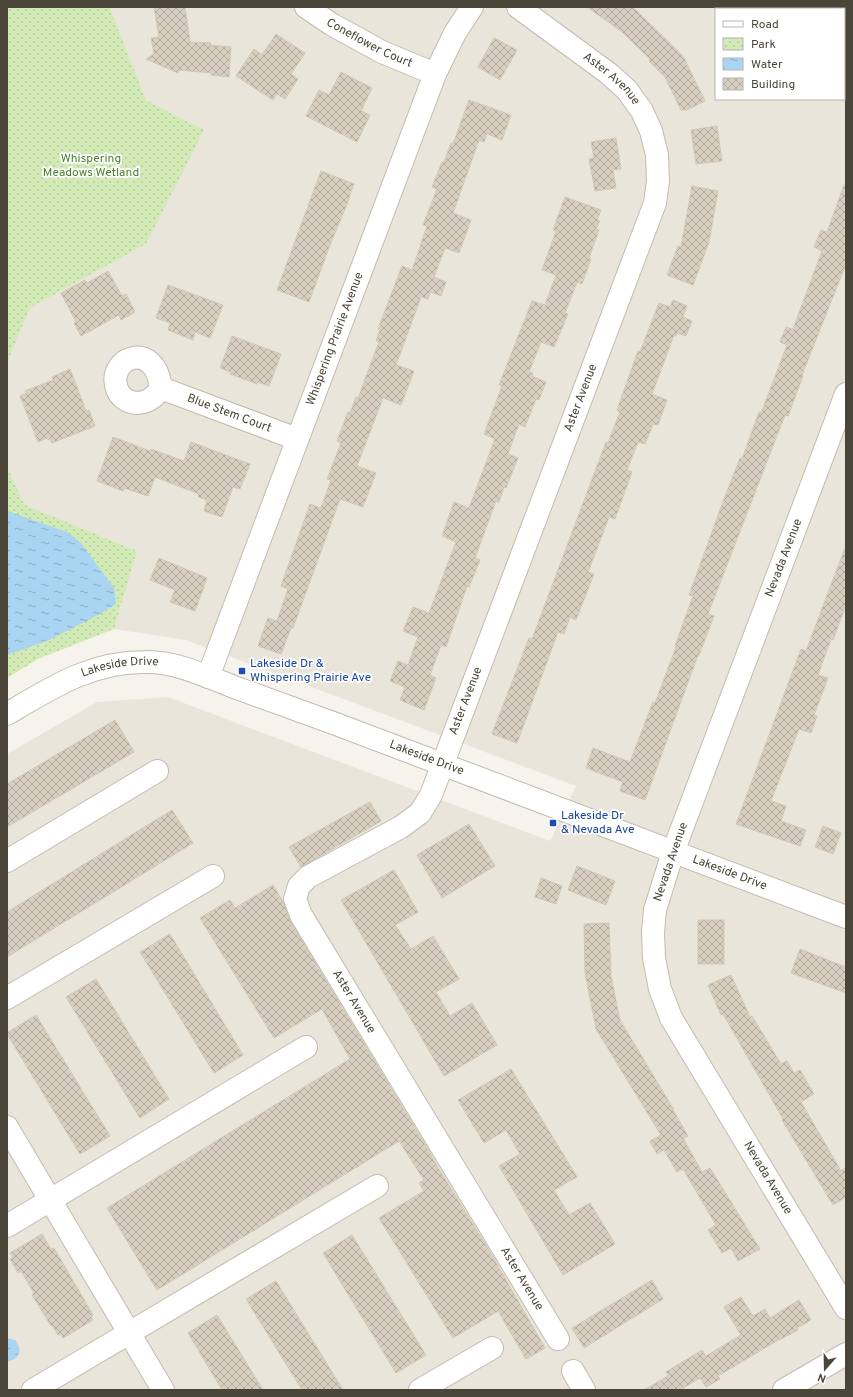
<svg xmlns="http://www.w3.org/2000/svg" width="853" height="1397" font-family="Overpass,sans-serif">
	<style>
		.residential { fill: #eae5da; fill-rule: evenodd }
		.park { fill: url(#park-dots) }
		.water { fill: url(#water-ripples) }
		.building { fill: url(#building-cross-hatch); stroke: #d3c7b4 }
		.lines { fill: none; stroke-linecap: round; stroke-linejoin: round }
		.minor-casing { stroke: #c2bbae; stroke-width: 24 }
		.minor { stroke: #fff; stroke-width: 22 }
		.transit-dot { fill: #1a4fb4; stroke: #fff; stroke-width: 1.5 }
		.labels { text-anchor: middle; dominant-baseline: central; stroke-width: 3.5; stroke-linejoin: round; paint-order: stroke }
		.street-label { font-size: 12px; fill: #4b4439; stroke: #fff }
		.park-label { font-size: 12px; fill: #4a7f2a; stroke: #fff }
		.transit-label { font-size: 12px; fill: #164399; stroke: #fff; text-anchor: start }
	</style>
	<defs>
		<pattern id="park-dots" width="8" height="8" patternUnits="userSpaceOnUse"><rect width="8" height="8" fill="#d2eab5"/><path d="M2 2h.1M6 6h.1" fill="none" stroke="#b6ca9c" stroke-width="1.8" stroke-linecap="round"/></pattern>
		<pattern id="water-ripples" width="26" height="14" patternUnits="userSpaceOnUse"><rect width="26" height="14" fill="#a9d4f2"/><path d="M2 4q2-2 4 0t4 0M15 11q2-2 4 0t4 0" fill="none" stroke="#8caec5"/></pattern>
		<pattern id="building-cross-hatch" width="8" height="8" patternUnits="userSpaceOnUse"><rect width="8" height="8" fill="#d8cfc1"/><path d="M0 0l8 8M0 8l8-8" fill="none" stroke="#b1aa9e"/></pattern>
	</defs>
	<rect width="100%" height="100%" fill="#f6f3ec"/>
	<!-- residential -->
	<path class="residential" d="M111 7H846V1390H7V754L97 702 168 697 550 841 576 786 186 640 114 629 137 551 25 505 7 467V363L30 308 146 244 203 130 146 100 111 11ZM716 9H844V99H716Z"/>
	<!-- park -->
	<g class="park">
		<polygon points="7,7 111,7 111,11 146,100 204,130 146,244 30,308 7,363"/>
		<polygon points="7,467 25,505 137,551 114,629 38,659 7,678"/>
	</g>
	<!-- water -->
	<g class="water">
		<polygon points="7,510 18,515 67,532 80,542 114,588 116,604 98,615 47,641 7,655"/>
		<path d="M7 1338 15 1340C23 1351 20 1358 7 1362Z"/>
	</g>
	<!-- building -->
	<g class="building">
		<polygon points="154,7 185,7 190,42 211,43 210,45 231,47 229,77 211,75 212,73 179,70 178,73 146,59 154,54 151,38 159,37"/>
		<polygon points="587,7 633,7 683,56 705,101 687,110 681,110 665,77 649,61 650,59 622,32"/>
		<polygon points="276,34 305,53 291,74 298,79 285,99 277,94 273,100 236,76 254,49 262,55"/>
		<polygon points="494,38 517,50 500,80 478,67"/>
		<polygon points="341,72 372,88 361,111 370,115 357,142 306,116 319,90 329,95"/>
		<polygon points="469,100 511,115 502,140 487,134 484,142 479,140 453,213 471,220 459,253 445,248 434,277 446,282 441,296 430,292 428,299 421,297 396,365 414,371 401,405 383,398 357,466 376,473 363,507 340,499 293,628 291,628 281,654 258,646 268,618 277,621 288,589 281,586 310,504 321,508 331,480 327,479 341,443 337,441 348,412 350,413 356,397 358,398 379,342 376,341 380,330 378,329 402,266 412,270 427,226 423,225 437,189 432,187 442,162 444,162 451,143 453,144"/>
		<polygon points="717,126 722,161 696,164 691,130"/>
		<polygon points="616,138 621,169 613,170 616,188 595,191 589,159 594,158 591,142"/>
		<polygon points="321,171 354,184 349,197 350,197 330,245 309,302 277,290"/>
		<polygon points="844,185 846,186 846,264 802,375 803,376 788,416 785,415 708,614 714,616 699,655 698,655 645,800 620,791 623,782 586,768 593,748 630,762 653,702 655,703 676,647 675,646 693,596 689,595 724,499 740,458 742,459 759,412 761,413 787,345 780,342 786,327 793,329 822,251 814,247 821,230 827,232"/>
		<polygon points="692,186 718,191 709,242 693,285 667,275 678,246 681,247"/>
		<polygon points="565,197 601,210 597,220 600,221 596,229 599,230 589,258 591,259 582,284 577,282 565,313 568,314 554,347 541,342 529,372 533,373 532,376 546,382 539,400 536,399 525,427 519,424 508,454 518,458 506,488 504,487 499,502 496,501 475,558 480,560 469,587 467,586 446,647 441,645 430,675 436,678 424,710 400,700 405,687 390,681 398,661 408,665 418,637 403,631 413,607 429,613 456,542 442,536 454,502 469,508 495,439 484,434 502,386 499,385 532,301 545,305 556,275 542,270 556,231 553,230"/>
		<polygon points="108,271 122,296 126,294 135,312 121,320 119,315 81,336 74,323 76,322 61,293 85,280 87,283"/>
		<polygon points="168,285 223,305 210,338 195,332 193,340 168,330 170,323 156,318"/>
		<polygon points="673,300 687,306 683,317 692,321 686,336 677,333 676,336 674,335 652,394 667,400 658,425 653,424 645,444 638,442 627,470 632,472 615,519 609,517 588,572 594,574 576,620 570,617 564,634 558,632 517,743 492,734 529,638 532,639 606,442 608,443 620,412 617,410 638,351 640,352 659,303 670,307"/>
		<polygon points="232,336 281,354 269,386 258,382 257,384 230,374 231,372 220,368"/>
		<polygon points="70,369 86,411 89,410 95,426 52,443 50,439 48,440 47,438 38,442 20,396 26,393 25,391 53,380 52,377"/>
		<polygon points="113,437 150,451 151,449 184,461 191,442 250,464 240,489 233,487 222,517 204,511 207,500 198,497 199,494 155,477 148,496 124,488 123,491 97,481"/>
		<polygon points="845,548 846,548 846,605 833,640 831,639 818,675 828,678 814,715 817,716 811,733 799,729 771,801 786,806 781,821 806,830 800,846 736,824 801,649 806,651"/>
		<polygon points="159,558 207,578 195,611 170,602 175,590 150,580"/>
		<polygon points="115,720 134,752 7,827 7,784"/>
		<polygon points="370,802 381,821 301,867 289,847"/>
		<polygon points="172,810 193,843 7,957 7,912"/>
		<polygon points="469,824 495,866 442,898 417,855"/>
		<polygon points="823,826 841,833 833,854 815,847"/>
		<polygon points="577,866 615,881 606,905 568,890"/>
		<polygon points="394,870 418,912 395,925 411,949 433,936 459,979 436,992 450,1016 472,1003 497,1045 444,1076 341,900"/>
		<polygon points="541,878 562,886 556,904 535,897"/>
		<polygon points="273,885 283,902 290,921 432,1156 431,1156 490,1252 545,1348 526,1359 498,1311 453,1338 379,1218 424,1191 419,1183 424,1180 399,1141 157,1290 107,1208 350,1059 322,1009 274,1038 200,918 230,900 235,908"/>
		<rect x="698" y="920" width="26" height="44"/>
		<polygon points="609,923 611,976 620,1020 674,1110 673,1110 688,1136 683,1138 702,1172 710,1168 760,1249 738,1261 731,1248 722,1253 708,1230 716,1225 683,1169 677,1172 664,1150 657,1154 650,1141 661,1135 596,1029 585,973 584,924"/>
		<polygon points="170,934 243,1055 214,1073 140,952"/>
		<polygon points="800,949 846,967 846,993 791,973"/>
		<polygon points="731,975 750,1017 752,1016 781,1064 787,1061 794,1073 800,1070 814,1094 801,1102 841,1171 846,1168 846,1197 833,1205 782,1120 783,1119 723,1014 721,1015 708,985"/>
		<polygon points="96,979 169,1099 140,1118 66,997"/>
		<polygon points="36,1015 110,1136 80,1154 7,1034 7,1033"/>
		<polygon points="511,1069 577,1177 554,1190 569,1215 590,1203 615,1244 563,1275 499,1166 520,1154 506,1130 484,1143 458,1100"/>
		<polygon points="42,1234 51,1249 54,1248 93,1315 91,1316 93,1320 63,1338 60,1334 58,1335 52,1325 51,1326 32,1295 34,1293 21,1271 18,1273 10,1259 13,1257 10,1253"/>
		<polygon points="352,1235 426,1355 396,1373 323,1253"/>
		<polygon points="652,1280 663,1299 584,1348 572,1328"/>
		<polygon points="276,1281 343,1390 302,1390 246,1299"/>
		<polygon points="741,1297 753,1316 765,1309 770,1318 799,1300 811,1320 797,1328 798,1330 775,1342 718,1376 720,1379 706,1387 700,1378 680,1390 644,1390 668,1376 666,1372 702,1350 706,1356 741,1335 724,1307"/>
		<polygon points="217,1315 263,1390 222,1390 188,1333"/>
	</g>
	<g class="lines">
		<!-- minor casing -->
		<g class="minor-casing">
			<g id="minor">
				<path id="s1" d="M306 7 331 24 382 52 435 74"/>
				<path id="s2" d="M518 7 608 73 627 90 642 111 651 131 657 155 658 181 655 203 431 795 420 813 401 827 308 877 299 886 295 899 301 915 558 1339"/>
				<path id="s3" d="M161 388C155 397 148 403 136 403 127 402 120 397 117 389 106 358 155 338 161 388L297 439"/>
				<path id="s4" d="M846 394 673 852 655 910 653 932 654 958 660 989 671 1018 846 1308"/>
				<path id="s5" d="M208 677 435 74 455 33 472 7"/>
				<path id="s6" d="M7 714C51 688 90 662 144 662 175 661 206 676 234 687 268 699 302 712 336 724 506 788 676 853 846 917"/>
				<polyline points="7,861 157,771"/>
				<polyline points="7,998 213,876"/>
				<polyline points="7,1127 163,1390"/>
				<polyline points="7,1226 306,1047"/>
				<polyline points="573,1371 584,1390"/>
				<polyline points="33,1390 377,1186"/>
				<polyline points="420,1390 492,1348"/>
				<polyline points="784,1390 846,1354"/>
			</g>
		</g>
		<!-- minor -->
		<use href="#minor" class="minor"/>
	</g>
	<!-- markers -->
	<g class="transit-dot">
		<rect x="238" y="667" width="8" height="8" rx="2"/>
		<rect x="549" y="819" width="8" height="8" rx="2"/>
	</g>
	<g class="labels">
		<!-- street labels -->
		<g class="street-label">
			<text stroke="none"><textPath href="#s1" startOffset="73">Coneflower Court</textPath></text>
			<text stroke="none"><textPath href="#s2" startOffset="118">Aster Avenue</textPath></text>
			<text stroke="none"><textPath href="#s5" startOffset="361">Whispering Prairie Avenue</textPath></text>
			<text transform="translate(581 398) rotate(-69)">Aster Avenue</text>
			<text stroke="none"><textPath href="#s3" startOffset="214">Blue Stem Court</textPath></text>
			<text transform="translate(784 558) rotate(-69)">Nevada Avenue</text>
			<text stroke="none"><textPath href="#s6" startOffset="124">Lakeside Drive</textPath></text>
			<text transform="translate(466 701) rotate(-69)">Aster Avenue</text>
			<text stroke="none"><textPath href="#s6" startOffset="448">Lakeside Drive</textPath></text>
			<text transform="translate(671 862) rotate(-71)">Nevada Avenue</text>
			<text stroke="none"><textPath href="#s6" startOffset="772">Lakeside Drive</textPath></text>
			<text stroke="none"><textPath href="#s2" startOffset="1186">Aster Avenue</textPath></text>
			<text stroke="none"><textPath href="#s4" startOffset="848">Nevada Avenue</textPath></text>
			<text stroke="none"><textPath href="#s2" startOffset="1510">Aster Avenue</textPath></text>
		</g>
		<!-- park labels -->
		<g class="park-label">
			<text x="91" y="159">Whispering<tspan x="91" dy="14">Meadows Wetland</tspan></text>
		</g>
		<!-- transit labels -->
		<g class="transit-label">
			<text x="250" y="664">Lakeside Dr &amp;<tspan x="250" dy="14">Whispering Prairie Ave</tspan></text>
			<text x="561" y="816">Lakeside Dr<tspan x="561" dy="14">&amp; Nevada Ave</tspan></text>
		</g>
	</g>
	<!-- border -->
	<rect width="853" height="1397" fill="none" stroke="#4b4439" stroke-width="16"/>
	<!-- legend -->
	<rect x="715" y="8" width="130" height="92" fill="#ffffff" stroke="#b7b4b0"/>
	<rect x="723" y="21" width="20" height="6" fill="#ffffff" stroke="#b7b4b0"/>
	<text x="751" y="28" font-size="12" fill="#4b4439">Road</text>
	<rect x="723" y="38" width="20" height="12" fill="url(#park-dots)" stroke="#b7b4b0"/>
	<text x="751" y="48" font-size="12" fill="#4b4439">Park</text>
	<rect x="723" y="58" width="20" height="12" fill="url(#water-ripples)" stroke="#b7b4b0"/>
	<text x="751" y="68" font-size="12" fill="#4b4439">Water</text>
	<rect x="723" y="78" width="20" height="12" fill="url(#building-cross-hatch)" stroke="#b7b4b0"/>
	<text x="751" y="88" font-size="12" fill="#4b4439">Building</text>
	<!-- north arrow -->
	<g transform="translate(825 1369) rotate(200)" stroke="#ffffff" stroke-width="3" paint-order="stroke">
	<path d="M0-3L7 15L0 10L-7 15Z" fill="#4b4439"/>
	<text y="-6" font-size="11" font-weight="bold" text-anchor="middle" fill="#4b4439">N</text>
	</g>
</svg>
